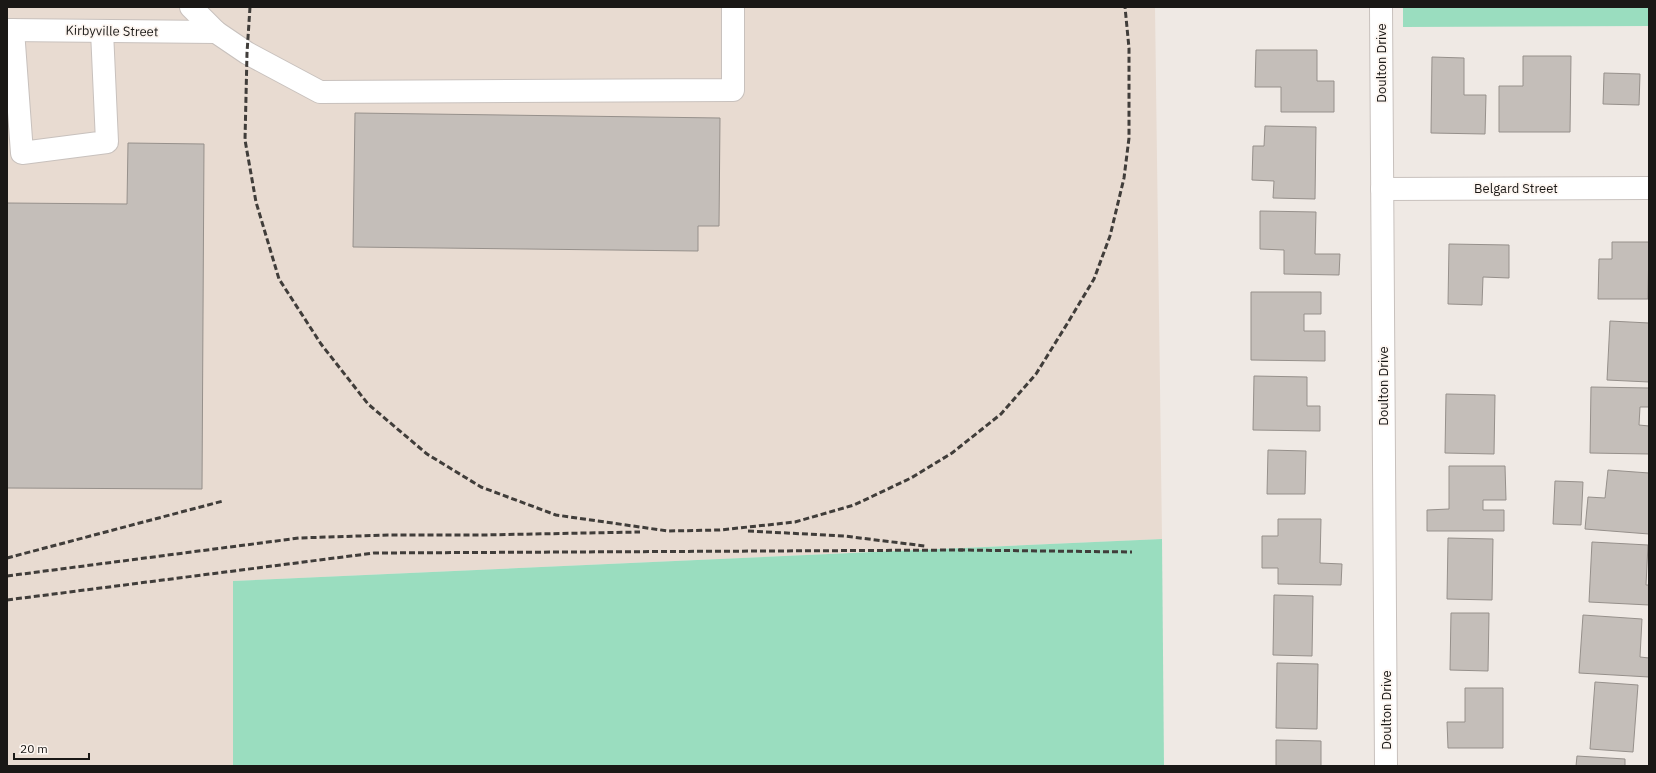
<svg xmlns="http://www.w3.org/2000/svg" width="1656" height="773" font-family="'IBM Plex Sans',sans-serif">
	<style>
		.built { fill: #e8dbd1 }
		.green { fill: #9addbf }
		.building { fill: #c4beb9; stroke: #96908b }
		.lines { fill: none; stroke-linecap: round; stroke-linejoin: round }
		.minor-casing { stroke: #c8c1bd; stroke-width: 24 }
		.minor { stroke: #fff; stroke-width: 22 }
		.rail { stroke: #403d3a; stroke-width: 3; stroke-dasharray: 6 3; stroke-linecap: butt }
		.labels { text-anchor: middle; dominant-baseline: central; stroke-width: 3.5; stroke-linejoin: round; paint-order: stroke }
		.street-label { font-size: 13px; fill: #1a1816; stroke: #fdf6f1 }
	</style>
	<rect width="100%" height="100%" fill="#efe9e4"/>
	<!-- built -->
	<polygon class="built" points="7,7 1155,7 1162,539 233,581 233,766 7,766"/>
	<!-- green -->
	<g class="green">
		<polygon points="1403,7 1649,7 1649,26 1403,27"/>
		<polygon points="1162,539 1164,766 233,766 233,581"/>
	</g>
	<!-- building -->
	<g class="building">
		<polygon points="1256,50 1317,50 1317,81 1334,81 1334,112 1281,112 1281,87 1255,87"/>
		<polygon points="1523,56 1571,56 1570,132 1499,132 1499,86 1523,86"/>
		<polygon points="1432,57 1464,58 1464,95 1486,95 1485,134 1431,133"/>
		<polygon points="1604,73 1640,74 1639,105 1603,104"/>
		<polygon points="355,113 720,118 719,226 698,226 698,251 353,247"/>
		<polygon points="1265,126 1316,127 1315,199 1273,198 1274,181 1252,180 1253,146 1264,146"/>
		<polygon points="128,143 204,144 202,489 7,488 7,203 127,204"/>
		<polygon points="1260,211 1316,212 1315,254 1340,254 1339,275 1284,274 1284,250 1260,249"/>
		<polygon points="1612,242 1649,242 1648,299 1598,299 1599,259 1612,259"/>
		<polygon points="1449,244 1509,245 1509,278 1483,277 1482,305 1448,304"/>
		<polygon points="1251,292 1321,292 1321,314 1304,314 1304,331 1325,331 1325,361 1251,360"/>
		<polygon points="1610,321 1649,323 1649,382 1607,380"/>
		<polygon points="1254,376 1307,377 1307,406 1320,406 1320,431 1253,430"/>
		<polygon points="1591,387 1649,388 1649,407 1640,407 1639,425 1649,426 1649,454 1590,453"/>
		<polygon points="1446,394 1495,395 1494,454 1445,453"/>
		<polygon points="1268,450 1306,451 1305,494 1267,494"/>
		<polygon points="1449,466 1505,466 1506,500 1483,500 1483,510 1504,510 1504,531 1427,531 1427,510 1449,509"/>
		<polygon points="1608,470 1649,473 1649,534 1585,529 1588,497 1605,498"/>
		<polygon points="1555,481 1583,482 1581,525 1553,524"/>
		<polygon points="1278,519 1321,519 1320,563 1342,564 1341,585 1278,584 1278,568 1262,568 1262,536 1278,536"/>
		<polygon points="1448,538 1493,539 1492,600 1447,599"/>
		<polygon points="1592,542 1648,545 1646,585 1649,585 1649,605 1589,602"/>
		<polygon points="1274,595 1313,596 1312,656 1273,655"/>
		<polygon points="1451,613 1489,613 1488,671 1450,670"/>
		<polygon points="1583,615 1642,619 1640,657 1649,658 1649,677 1579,673"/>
		<polygon points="1277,663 1318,664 1317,729 1276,728"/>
		<polygon points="1595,682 1638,685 1633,752 1590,749"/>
		<polygon points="1465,688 1503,688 1503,748 1448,748 1447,722 1465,722"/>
		<polygon points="1276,740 1321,741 1321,766 1276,766"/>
		<polygon points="1577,756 1625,759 1625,766 1576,766"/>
	</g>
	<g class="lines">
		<!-- minor casing -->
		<g class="minor-casing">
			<g id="minor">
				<polyline points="191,7 216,32 247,53 320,92 733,90 733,7"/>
				<polyline points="1381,7 1386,766"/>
				<polyline points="7,30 216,32"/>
				<polyline points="13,30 22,153 107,142 102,31"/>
				<polyline points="1382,189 1649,188"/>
			</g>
		</g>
		<!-- minor -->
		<use href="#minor" class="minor"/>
		<!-- rail -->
		<g class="rail">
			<polyline points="250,7 247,53 245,140 256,202 279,279 321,344 368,404 427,454 481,487 556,515 668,531 720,530 795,522 854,505 911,478 952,453 1001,414 1036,374 1067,324 1094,279 1110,236 1124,178 1129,138 1129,48 1125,7"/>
			<polyline points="748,531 844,536 925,546"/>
			<polyline points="959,550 1132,552"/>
			<polyline points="7,558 223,501"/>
			<polyline points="7,576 299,538 388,535 481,535 640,532"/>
			<polyline points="7,600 374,553 963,550"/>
		</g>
	</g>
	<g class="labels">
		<!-- street labels -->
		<g class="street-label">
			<text transform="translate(112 31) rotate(1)">Kirbyville Street</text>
			<text transform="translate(1381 63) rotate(-90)">Doulton Drive</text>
			<text x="1516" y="188">Belgard Street</text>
			<text transform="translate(1383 386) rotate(-90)">Doulton Drive</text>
			<text transform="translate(1386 710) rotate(-90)">Doulton Drive</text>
		</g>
	</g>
	<!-- border -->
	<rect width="1656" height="773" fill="none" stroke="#1a1816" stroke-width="16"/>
	<!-- scale -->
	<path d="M14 753v6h75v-6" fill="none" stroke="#1a1816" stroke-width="2"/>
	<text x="20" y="753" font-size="12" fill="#1a1816" stroke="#fdf6f1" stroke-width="3" paint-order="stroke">20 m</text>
</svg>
